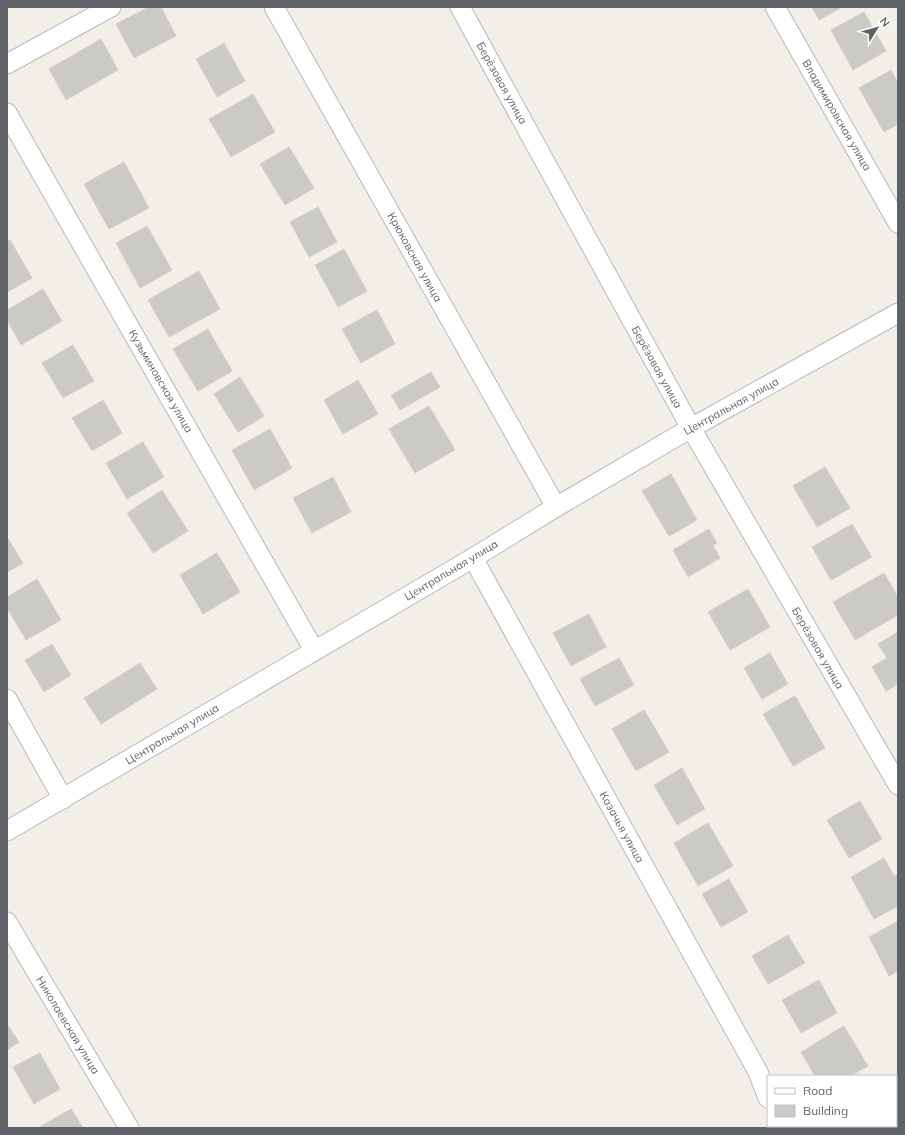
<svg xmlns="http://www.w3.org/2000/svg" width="905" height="1135" font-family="Mulish,sans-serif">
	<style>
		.building { fill: #cccac5; stroke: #d6d1c6 }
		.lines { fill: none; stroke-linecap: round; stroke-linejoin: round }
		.minor-casing { stroke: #b5b8bc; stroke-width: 21 }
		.minor { stroke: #fff; stroke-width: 19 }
		.labels { text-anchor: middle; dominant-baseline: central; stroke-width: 4; stroke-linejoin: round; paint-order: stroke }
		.street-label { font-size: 11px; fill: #5f6368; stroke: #fff }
	</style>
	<rect width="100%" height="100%" fill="#f1efe8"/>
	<!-- building -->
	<g class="building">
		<polygon points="149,7 161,7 176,36 134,58 116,24"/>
		<polygon points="812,7 842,7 819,20"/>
		<polygon points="864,12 886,51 853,70 831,30"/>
		<polygon points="101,39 118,70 66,100 49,69"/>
		<polygon points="224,43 245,81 217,97 196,59"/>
		<polygon points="891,70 898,83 898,124 884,132 859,88"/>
		<polygon points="253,94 275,132 231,157 209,119"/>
		<polygon points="289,147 314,188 285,205 260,164"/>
		<polygon points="124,162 149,208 109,229 84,184"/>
		<polygon points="318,207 337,242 309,257 290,222"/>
		<polygon points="147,226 172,270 140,288 116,243"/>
		<polygon points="10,240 32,278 7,292 7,242"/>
		<polygon points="344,249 367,291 338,307 315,265"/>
		<polygon points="199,271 220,309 169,337 148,300"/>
		<polygon points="43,289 62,321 21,345 7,320 7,310"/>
		<polygon points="377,310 395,344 361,363 342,329"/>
		<polygon points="208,329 232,371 198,391 173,349"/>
		<polygon points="73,345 94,381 63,398 42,363"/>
		<polygon points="431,372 440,387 400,410 391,395"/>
		<polygon points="240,377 264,416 238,432 214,394"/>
		<polygon points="358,380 378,414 343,434 324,400"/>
		<polygon points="103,400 122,433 92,451 72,418"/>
		<polygon points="429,406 455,450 415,473 389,429"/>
		<polygon points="270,429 292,468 254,490 232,450"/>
		<polygon points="143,442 164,477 127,499 106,463"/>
		<polygon points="825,467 850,508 817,527 793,486"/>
		<polygon points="671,474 697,520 669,536 642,491"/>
		<polygon points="333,477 351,512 312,533 293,498"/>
		<polygon points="162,490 188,531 153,553 127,513"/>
		<polygon points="852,524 872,557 831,580 812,547"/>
		<polygon points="709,529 717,543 713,545 720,558 688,577 673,550"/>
		<polygon points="7,537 23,563 7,572"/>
		<polygon points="217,553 240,592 203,614 180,575"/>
		<polygon points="884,573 898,597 898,615 855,640 833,602"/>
		<polygon points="37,579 61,620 26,640 7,608 7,597"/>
		<polygon points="748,589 770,627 730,650 708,612"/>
		<polygon points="589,614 606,647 571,666 553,633"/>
		<polygon points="898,632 898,684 886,691 872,667 887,658 878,644"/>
		<polygon points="52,644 71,675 44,692 25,660"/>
		<polygon points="770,653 788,684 762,699 744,668"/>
		<polygon points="619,658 634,685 595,706 580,679"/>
		<polygon points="140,663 157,689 101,724 84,698"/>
		<polygon points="795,696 825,748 793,766 763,714"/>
		<polygon points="644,710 669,752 636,771 612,729"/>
		<polygon points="682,768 705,809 677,825 654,785"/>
		<polygon points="860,801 882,839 849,858 827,820"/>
		<polygon points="708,823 733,866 698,886 674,843"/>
		<polygon points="884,858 894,876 898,873 898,906 874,919 851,877"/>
		<polygon points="729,879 748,912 721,927 702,894"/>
		<polygon points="898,921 898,971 889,976 869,937"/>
		<polygon points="788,935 805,963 768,984 752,956"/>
		<polygon points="819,980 837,1013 801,1033 782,1000"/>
		<polygon points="7,1024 19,1042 7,1050"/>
		<polygon points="844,1026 868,1066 850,1076 815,1076 801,1052"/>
		<polygon points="40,1053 60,1089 34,1104 13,1067"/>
		<polygon points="71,1109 83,1128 38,1128"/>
		<polygon points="828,1126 875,1126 876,1128 829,1128"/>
	</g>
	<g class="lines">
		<!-- minor casing -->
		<g class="minor-casing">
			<g id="minor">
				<polyline points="274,7 556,507"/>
				<polyline points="460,7 691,428 898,785"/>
				<polyline points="775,7 898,223"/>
				<polyline points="7,64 111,7"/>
				<polyline points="7,113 314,650"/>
				<polyline points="473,558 758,1072 768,1098"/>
				<polyline points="7,699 63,799"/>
				<polyline points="7,831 473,558 556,507 691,428 898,313"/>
				<polyline points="7,922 129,1128"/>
				<polyline points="779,1126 780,1128"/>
			</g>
		</g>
		<!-- minor -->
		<use href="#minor" class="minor"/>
	</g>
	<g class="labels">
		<!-- street labels -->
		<g class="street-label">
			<text transform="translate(502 83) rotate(61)">Берёзовая улица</text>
			<text transform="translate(837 115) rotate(60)">Владимировская улица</text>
			<text transform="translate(415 257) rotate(61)">Крюковская улица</text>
			<text transform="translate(657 367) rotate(61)">Берёзовая улица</text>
			<text transform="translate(161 381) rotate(60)">Кузьминовская улица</text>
			<text transform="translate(731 406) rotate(-29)">Центральная улица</text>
			<text transform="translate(451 570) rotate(-31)">Центральная улица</text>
			<text transform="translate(818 648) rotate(60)">Берёзовая улица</text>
			<text transform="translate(172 734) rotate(-31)">Центральная улица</text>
			<text transform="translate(622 827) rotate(61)">Казачья улица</text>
			<text transform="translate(68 1025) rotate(59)">Николаевская улица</text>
		</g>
	</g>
	<!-- border -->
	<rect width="905" height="1135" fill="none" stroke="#5f6368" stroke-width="16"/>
	<!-- legend -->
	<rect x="767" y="1075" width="130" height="52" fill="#ffffff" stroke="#bfc1c3"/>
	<rect x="775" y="1088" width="20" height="6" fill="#ffffff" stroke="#bfc1c3"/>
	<text x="803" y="1095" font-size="12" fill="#5f6368">Road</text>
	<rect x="775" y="1105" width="20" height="12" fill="#cccac5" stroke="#bfc1c3"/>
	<text x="803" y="1115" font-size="12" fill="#5f6368">Building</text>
	<!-- north arrow -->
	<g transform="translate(877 28) rotate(53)" stroke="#ffffff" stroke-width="3" paint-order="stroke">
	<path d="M0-3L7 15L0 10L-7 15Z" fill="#5f6368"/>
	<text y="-6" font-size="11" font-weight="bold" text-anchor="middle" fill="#5f6368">N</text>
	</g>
</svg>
